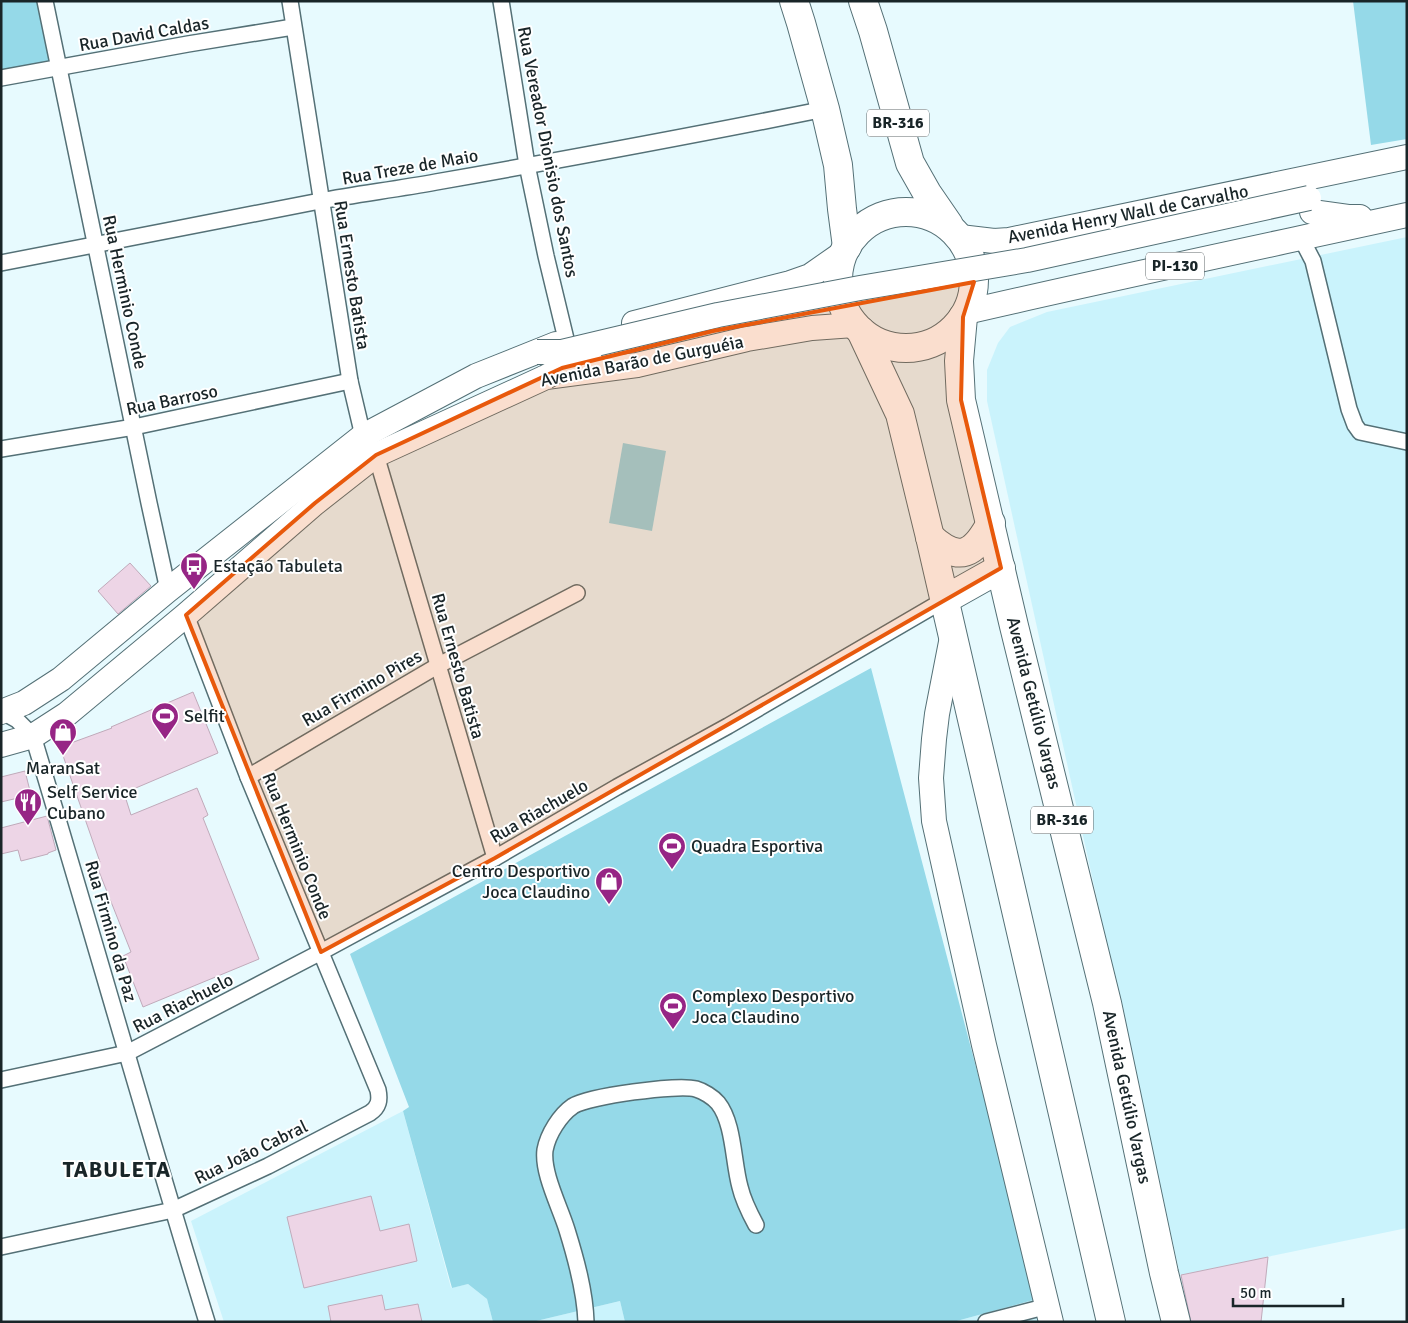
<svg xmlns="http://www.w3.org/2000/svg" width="1408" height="1323" font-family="Signika,sans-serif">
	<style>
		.built { fill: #caf3fc }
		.green { fill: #95d9e8 }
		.building { fill: #edd5e6; stroke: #c0aaba }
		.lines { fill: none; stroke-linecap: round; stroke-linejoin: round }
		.street-casing { stroke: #547076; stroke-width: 18 }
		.primary-casing { stroke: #547076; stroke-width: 26 }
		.highway-casing { stroke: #547076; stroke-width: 30 }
		.street { stroke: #fff; stroke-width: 15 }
		.primary { stroke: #fff; stroke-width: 24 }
		.highway { stroke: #fff; stroke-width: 28 }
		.primary-bridge-casing { stroke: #547076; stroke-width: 26; stroke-linecap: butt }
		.primary-bridge { stroke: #fff; stroke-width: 24 }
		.marked { fill: #e8590c; fill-opacity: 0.2; stroke: #e8590c; stroke-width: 4; stroke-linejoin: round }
		.labels { text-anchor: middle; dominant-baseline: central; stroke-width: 4; stroke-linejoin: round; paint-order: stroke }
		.shield { fill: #fff; stroke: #5e6668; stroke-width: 1 }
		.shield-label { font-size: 16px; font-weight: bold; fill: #192528 }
		.street-label { font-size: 18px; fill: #192528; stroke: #fff }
		.poi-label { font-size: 18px; fill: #192528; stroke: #fff; text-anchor: start }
		.district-label { font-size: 22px; font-weight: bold; letter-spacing: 1px; fill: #192528; stroke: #fff }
	</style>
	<rect width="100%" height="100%" fill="#e7fafe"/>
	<!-- built -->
	<g class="built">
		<polygon points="1407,237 1407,1228 1180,1275 987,401 987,370 998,343 1010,327 1047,312"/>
		<polygon points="403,1111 451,1288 468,1284 487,1299 493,1322 224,1322 191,1221"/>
		<polygon points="1037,1299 1041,1322 953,1322"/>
		<polygon points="620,1301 625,1322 532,1322"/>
	</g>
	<!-- green -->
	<g class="green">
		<polygon points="1,1 38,1 54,62 1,72"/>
		<polygon points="1353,1 1407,1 1407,139 1371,145"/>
		<polygon points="623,443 666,451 652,531 609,523"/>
		<polygon points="871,668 1037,1299 953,1322 625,1322 620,1301 532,1322 493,1322 487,1299 468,1284 452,1288 403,1111 409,1107 350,954"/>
	</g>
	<!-- building -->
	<g class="building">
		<polygon points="130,563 151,586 118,614 98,591"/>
		<polygon points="193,692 218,753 124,793 131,815 197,788 208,815 203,818 259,959 143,1007 123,956 131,952 96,864 100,862 60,747 112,728 111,727"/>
		<polygon points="25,771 31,795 1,802 1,777"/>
		<polygon points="47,816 56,850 48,853 48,854 21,861 18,850 1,854 1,828"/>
		<polygon points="371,1196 380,1231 409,1224 417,1261 304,1288 287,1217"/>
		<polygon points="1268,1257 1261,1322 1191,1322 1181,1275"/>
		<polygon points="382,1295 385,1310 418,1304 422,1322 331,1322 328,1306"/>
	</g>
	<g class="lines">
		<!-- street casing -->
		<g class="street-casing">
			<g id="street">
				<polyline points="45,1 149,503 168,590"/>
				<polyline points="290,1 350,381 363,436"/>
				<polyline points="501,1 527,165 546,256 566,339"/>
				<polyline points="1,78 188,44 293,27"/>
				<polyline points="1301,238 1313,261 1349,409 1355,425 1360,432 1407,442"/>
				<path d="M1 263C108 243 213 221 320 201 358 194 398 189 436 182 566 159 696 135 825 109"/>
				<polyline points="1,449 134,427 350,381"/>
				<polyline points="376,455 495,858"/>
				<path d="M1 709 3 712 17 720 33 736C92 931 147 1127 207 1322"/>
				<polyline points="248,777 439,665 577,593"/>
				<polyline points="1,1080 127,1053 321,952 495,858 617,787 728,726 944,600"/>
				<path d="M1 1247 173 1210 268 1166 370 1113C379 1107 380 1100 378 1090L248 777 186 615"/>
				<path d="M586 1322C585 1291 576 1259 567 1230 560 1207 542 1173 545 1150 548 1134 560 1115 573 1106 589 1096 678 1084 696 1089 703 1091 713 1097 718 1103 734 1123 733 1162 740 1187 743 1200 749 1212 756 1225"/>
				<polyline points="986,1322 1048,1306"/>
			</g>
		</g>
		<!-- primary casing -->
		<g class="primary-casing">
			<g id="primary">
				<polyline points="1312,212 1348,217 1360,217"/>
				<polyline points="960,237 994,241 1009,240 1407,157"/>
				<path d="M966 312C1113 278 1260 247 1407 215"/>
				<polyline points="634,323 790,283 810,276 843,253"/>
				<polyline points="952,637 937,714 934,739 931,778 934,821 984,1045 1051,1322"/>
				<polyline points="1,712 24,703 61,679 168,590 363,436 476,376 556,344"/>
				<polyline points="1,745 33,736 67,714 186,615 315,503 376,455 546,377 637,365 747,339 812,328 854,325"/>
			</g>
		</g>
		<!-- highway casing -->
		<g class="highway-casing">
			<g id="highway">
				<polyline points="794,1 801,23 825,109 838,165 842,209 847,247"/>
				<polyline points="863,1 873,31 910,163 927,193 949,225"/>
				<circle cx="906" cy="280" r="68"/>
				<polyline points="963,317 959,361 961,400 1014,626 1107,1003 1164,1273 1176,1322"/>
				<polyline points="861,331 900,414 930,537 1111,1322"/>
				<path d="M930 537C960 564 974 554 991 523"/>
				<polyline points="944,600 1001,568"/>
			</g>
		</g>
		<!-- street -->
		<use href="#street" class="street"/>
		<!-- primary -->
		<use href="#primary" class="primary"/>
		<!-- highway -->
		<use href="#highway" class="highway"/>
		<!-- primary-bridge casing -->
		<g class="primary-bridge-casing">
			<g id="primary-bridge">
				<polyline points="537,352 562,352 718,315 860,288 1027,260 1309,198"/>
				<polyline points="546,377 562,368 591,362"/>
			</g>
		</g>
		<!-- primary-bridge -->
		<use href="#primary-bridge" class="primary-bridge"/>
	</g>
	<!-- marked area -->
	<path class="marked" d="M974 282 963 317 961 400 1001 568 495 858 321 952 186 615 315 503 376 455 562 368 713 331Z"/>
	<!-- icons -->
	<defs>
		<g id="bus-pin" transform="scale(1.4375)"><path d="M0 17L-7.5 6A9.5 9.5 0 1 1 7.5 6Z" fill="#962585" stroke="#fff"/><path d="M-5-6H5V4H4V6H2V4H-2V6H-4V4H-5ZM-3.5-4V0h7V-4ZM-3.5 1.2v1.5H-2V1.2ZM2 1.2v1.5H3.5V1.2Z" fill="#fff"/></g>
		<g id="stadium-pin" transform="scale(1.4375)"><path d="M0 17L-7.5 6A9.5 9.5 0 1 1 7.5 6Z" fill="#962585" stroke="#fff"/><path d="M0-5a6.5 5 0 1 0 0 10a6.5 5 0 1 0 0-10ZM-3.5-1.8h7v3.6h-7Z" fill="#fff"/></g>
		<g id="shop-pin" transform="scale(1.4375)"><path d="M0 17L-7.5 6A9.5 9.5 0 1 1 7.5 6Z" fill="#962585" stroke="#fff"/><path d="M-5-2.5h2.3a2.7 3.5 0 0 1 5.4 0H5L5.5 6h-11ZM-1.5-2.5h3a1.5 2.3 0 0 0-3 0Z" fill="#fff"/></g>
		<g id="restaurant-pin" transform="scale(1.4375)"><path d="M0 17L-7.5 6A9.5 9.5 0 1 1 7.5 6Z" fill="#962585" stroke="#fff"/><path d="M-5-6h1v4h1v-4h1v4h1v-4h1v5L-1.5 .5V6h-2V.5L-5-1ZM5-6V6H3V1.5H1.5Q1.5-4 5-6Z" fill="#fff"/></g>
	</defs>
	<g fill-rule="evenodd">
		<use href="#bus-pin" x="194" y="566"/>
		<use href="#stadium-pin" x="165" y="716"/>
		<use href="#shop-pin" x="63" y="732"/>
		<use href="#restaurant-pin" x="28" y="802"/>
		<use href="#stadium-pin" x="672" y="846"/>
		<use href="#shop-pin" x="609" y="881"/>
		<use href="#stadium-pin" x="673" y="1006"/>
	</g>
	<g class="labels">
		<!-- shield labels -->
		<g class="shield">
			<rect x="867" y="109.5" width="62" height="27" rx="4"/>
			<rect x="1146" y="252.5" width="58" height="27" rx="4"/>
			<rect x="1031" y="806.5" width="62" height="27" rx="4"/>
		</g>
		<g class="shield-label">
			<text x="898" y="123">BR-316</text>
			<text x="1175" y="266">PI-130</text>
			<text x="1062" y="820">BR-316</text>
		</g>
		<!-- street labels -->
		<g class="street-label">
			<text transform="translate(144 34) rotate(-10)">Rua David Caldas</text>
			<text transform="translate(548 152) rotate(79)">Rua Vereador Dionisio dos Santos</text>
			<text transform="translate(410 167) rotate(-10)">Rua Treze de Maio</text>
			<text transform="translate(1128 214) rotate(-11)">Avenida Henry Wall de Carvalho</text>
			<text transform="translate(352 275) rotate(81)">Rua Ernesto Batista</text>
			<text transform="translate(125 292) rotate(78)">Rua Herminio Conde</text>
			<text transform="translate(642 361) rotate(-11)">Avenida Barão de Gurguéia</text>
			<text transform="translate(172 400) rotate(-12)">Rua Barroso</text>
			<text transform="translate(458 666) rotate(74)">Rua Ernesto Batista</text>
			<text transform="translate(362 688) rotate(-30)">Rua Firmino Pires</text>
			<text transform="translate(1034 703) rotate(76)">Avenida Getúlio Vargas</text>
			<text transform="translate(539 811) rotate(-30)">Rua Riachuelo</text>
			<text transform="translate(297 846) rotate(68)">Rua Herminio Conde</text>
			<text transform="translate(111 931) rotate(74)">Rua Firmino da Paz</text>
			<text transform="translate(183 1003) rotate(-27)">Rua Riachuelo</text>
			<text transform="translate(1127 1097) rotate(78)">Avenida Getúlio Vargas</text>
			<text transform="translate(251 1152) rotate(-26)">Rua João Cabral</text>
		</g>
		<!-- poi labels -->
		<g class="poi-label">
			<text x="213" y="566">Estação Tabuleta</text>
			<text x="184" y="716">Selfit</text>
			<text x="63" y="768" text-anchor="middle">MaranSat</text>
			<text x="47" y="792">Self Service<tspan x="47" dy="21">Cubano</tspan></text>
			<text x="691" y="846">Quadra Esportiva</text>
			<text x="590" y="871" text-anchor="end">Centro Desportivo<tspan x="590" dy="21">Joca Claudino</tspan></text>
			<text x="692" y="996">Complexo Desportivo<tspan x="692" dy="21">Joca Claudino</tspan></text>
		</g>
		<!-- district labels -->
		<g class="district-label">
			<text x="117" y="1169">TABULETA</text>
		</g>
	</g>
	<!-- border -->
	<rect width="1408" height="1323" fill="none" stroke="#192528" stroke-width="5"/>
	<!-- scale -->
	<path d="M1233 1298v8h110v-8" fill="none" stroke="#192528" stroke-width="2.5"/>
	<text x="1240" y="1298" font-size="15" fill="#192528" stroke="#ffffff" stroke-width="4" paint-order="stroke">50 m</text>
</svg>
